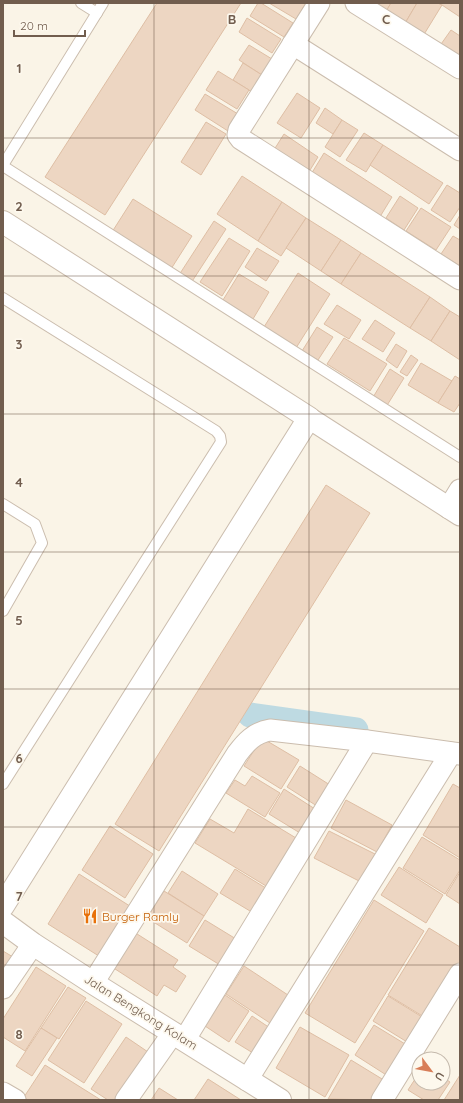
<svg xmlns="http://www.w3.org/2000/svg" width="463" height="1103" font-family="Quicksand,sans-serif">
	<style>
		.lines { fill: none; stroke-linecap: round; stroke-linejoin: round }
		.canal { stroke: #bedae2; stroke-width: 25 }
		.building { fill: #edd6c2; stroke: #debea4 }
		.service-casing { stroke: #cbbdae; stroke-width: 12 }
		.minor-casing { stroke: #cbbdae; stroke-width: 23 }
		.tertiary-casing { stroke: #cbbdae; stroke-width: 24 }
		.service { stroke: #fff; stroke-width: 10 }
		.minor { stroke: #fff; stroke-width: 21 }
		.tertiary { stroke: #fff; stroke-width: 22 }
		.grid { fill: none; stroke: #715d4e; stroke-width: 1; stroke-opacity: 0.55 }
		.labels { text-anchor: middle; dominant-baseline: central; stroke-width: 3.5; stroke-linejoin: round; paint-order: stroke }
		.food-label { font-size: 12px; fill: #c56008; stroke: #fdf8ed; text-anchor: start }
		.street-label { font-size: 12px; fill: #715d4e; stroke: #fdf8ed }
		.grid-label { font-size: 13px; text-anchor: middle; font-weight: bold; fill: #715d4e; stroke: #fdf8ed; stroke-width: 3.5; stroke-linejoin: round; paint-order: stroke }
	</style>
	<rect width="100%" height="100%" fill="#faf4e7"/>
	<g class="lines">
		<!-- canal -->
		<polyline class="canal" points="250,715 356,730"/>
	</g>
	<!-- building -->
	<g class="building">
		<polygon points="157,3 241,3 105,215 45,177"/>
		<polygon points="258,3 261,3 293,23 284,37 250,16"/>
		<polygon points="269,3 306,3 296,19"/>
		<polygon points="369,3 391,3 385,13"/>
		<polygon points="391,3 417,3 404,25 385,13"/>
		<polygon points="417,3 438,3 442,5 423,36 404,25"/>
		<polygon points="438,3 460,3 460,17 442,5"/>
		<polygon points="247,18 281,39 272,53 239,32"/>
		<polygon points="451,30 460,36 460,61 439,47"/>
		<polygon points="249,45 272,59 262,75 239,60"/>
		<polygon points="243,63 262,75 252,92 233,80"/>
		<polygon points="218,71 249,90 237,109 206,90"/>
		<polygon points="297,93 320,108 301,138 277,123"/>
		<polygon points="205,94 238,114 228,131 195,110"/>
		<polygon points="325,108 342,120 333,134 316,123"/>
		<polygon points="342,120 358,130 340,157 325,147"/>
		<polygon points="206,122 226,134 201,175 181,162"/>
		<polygon points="364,133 383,145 366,172 346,160"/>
		<polygon points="284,134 318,157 307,175 272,153"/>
		<polygon points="383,145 443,183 429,204 370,165"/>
		<polygon points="324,153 392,197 378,220 310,176"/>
		<polygon points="242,176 282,202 258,241 217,214"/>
		<polygon points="447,185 460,193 460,207 450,222 431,210"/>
		<polygon points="400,196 418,208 404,230 386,218"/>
		<polygon points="133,199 192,236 171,269 112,232"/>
		<polygon points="282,202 306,218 281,256 258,241"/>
		<polygon points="421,208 451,227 436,250 406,231"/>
		<polygon points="460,215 460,229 454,225"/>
		<polygon points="306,218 341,240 321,271 286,248"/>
		<polygon points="214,221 226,229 191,283 179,275"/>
		<polygon points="453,236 460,240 460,266 441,254"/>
		<polygon points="229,238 250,251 222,296 200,282"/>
		<polygon points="341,240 361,253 341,284 321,271"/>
		<polygon points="257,248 279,261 266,281 245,267"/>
		<polygon points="361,253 430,297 410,328 341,284"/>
		<polygon points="298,273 330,294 296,348 264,327"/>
		<polygon points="239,274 269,292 253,319 223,300"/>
		<polygon points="430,297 450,311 431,341 410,328"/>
		<polygon points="337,305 361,320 349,339 324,324"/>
		<polygon points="450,311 460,317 460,360 431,341"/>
		<polygon points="375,320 395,333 383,352 362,339"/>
		<polygon points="317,327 333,337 318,360 302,351"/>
		<polygon points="344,338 387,364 370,391 327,364"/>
		<polygon points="396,344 407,351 397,368 386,360"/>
		<polygon points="411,355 418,360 407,376 400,372"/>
		<polygon points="421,363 452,381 438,403 408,385"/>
		<polygon points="390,369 404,378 386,407 372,399"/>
		<polygon points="455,376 460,379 460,403 454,412 438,403"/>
		<polygon points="326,485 370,513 159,851 115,824"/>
		<polygon points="262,738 299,760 281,789 244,766"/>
		<polygon points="300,766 330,785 317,806 287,787"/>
		<polygon points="252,776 280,793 265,817 226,793 235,780 245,786"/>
		<polygon points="453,784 460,788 460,858 423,835"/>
		<polygon points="284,789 315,809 300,833 269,814"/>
		<polygon points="346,800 392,825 377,852 331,828"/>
		<polygon points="248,809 301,841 271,889 195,843 210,819 234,833"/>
		<polygon points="110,826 153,854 125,898 82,870"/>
		<polygon points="329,831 375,854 361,882 314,858"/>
		<polygon points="422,837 460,860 460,870 445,894 403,868"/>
		<polygon points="399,867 443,895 426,923 381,895"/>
		<polygon points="235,869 269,890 255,914 220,893"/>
		<polygon points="182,871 218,894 204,916 168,893"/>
		<polygon points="460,872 460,904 446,895"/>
		<polygon points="79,874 133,908 102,958 48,924"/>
		<polygon points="164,891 204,916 187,943 147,918"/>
		<polygon points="374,900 424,931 355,1043 305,1013"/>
		<polygon points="205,920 241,942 225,968 189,946"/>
		<polygon points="429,928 460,947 460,970 429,1020 388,995"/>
		<polygon points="134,932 178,960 173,967 186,976 176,992 164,985 157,996 112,967"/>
		<polygon points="3,951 13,957 3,973"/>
		<polygon points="244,966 291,997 273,1025 226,994"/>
		<polygon points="36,967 66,986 25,1051 3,1037 3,1019"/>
		<polygon points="68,987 86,998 59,1039 41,1028"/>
		<polygon points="225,995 249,1011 229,1042 205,1026"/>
		<polygon points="388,996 427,1020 412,1045 373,1021"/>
		<polygon points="86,1001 122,1024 84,1083 48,1060"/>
		<polygon points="252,1016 270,1028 253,1053 235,1042"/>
		<polygon points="374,1025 410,1047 391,1078 355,1055"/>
		<polygon points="300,1027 349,1055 325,1097 276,1068"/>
		<polygon points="41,1028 57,1038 32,1076 16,1066"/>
		<polygon points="126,1037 151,1054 120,1100 108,1100 91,1089"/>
		<polygon points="351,1060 387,1082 377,1100 328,1099"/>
		<polygon points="45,1065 101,1100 28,1100 24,1097"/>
		<polygon points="419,1073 419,1083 443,1083 443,1077 450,1082 438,1100 424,1100 408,1090"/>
		<polygon points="460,1075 460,1100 444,1100"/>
		<polygon points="208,1079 241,1100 194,1100"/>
		<polygon points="159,1088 178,1100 151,1100"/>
	</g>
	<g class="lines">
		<!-- service casing -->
		<g class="service-casing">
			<g id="service">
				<polyline points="81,3 97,13"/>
				<polyline points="3,165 103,3"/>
				<polyline points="3,166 460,457"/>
				<polyline points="3,298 216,431 220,436 221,442 3,784"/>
				<polyline points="3,504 35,524 42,543 3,611"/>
			</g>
		</g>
		<!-- minor casing -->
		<g class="minor-casing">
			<g id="minor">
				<polyline points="319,3 239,130 238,135 241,139 460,279"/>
				<polyline points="356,3 460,68"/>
				<polyline points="293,44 460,150"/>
				<polyline points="309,418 460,515"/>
				<polyline points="449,508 460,490"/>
				<path d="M93 983 237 754C246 742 254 733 270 730L367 741 460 754"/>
				<polyline points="3,988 33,944"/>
				<polyline points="185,1039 367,741"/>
				<polyline points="247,1080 451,753"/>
				<polyline points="3,1093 15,1100"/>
				<polyline points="126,1100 173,1033"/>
				<polyline points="382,1100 460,974"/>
			</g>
		</g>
		<!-- tertiary casing -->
		<g class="tertiary-casing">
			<g id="tertiary">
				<polyline points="3,222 309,418 3,906"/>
				<polyline points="3,922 33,944 93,983 280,1100"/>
			</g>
		</g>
		<!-- service -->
		<use href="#service" class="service"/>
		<!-- minor -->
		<use href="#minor" class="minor"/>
		<!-- tertiary -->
		<use href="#tertiary" class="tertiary"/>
	</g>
	<!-- grid -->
	<path class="grid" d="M154 3V1100M309 3V1100M3 138H460M3 276H460M3 414H460M3 552H460M3 689H460M3 827H460M3 965H460"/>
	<!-- icons -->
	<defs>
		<g id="restaurant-bare" transform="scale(1.2)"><path d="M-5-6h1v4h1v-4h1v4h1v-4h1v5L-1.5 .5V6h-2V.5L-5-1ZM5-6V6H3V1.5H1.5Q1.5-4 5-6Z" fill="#e8710a" stroke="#fdf8ed" stroke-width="2.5" paint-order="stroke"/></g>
	</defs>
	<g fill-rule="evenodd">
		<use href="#restaurant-bare" x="90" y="916"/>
	</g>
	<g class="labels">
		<!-- food labels -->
		<g class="food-label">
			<text x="102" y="916">Burger Ramly</text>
		</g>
		<!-- street labels -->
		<g class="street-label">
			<text transform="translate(141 1012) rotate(32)">Jalan Bengkong Kolam</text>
		</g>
	</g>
	<g class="grid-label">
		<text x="232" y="24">B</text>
		<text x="386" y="24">C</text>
		<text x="19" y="73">1</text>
		<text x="19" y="211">2</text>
		<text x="19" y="349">3</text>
		<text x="19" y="487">4</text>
		<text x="19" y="625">5</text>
		<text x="19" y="763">6</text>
		<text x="19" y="901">7</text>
		<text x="19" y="1039">8</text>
	</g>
	<!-- border -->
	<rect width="463" height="1103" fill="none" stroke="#715d4e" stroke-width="8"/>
	<!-- north arrow -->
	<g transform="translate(431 1071) rotate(122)"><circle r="19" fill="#fdf8ed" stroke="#c5baad"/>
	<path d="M0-3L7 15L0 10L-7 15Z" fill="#d87e59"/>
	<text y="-6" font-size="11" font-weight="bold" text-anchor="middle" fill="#715d4e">U</text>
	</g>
	<!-- scale -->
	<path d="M14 30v6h71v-6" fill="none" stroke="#715d4e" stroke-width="2"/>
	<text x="20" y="30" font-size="12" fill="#715d4e" stroke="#fdf8ed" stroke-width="3" paint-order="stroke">20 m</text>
</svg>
